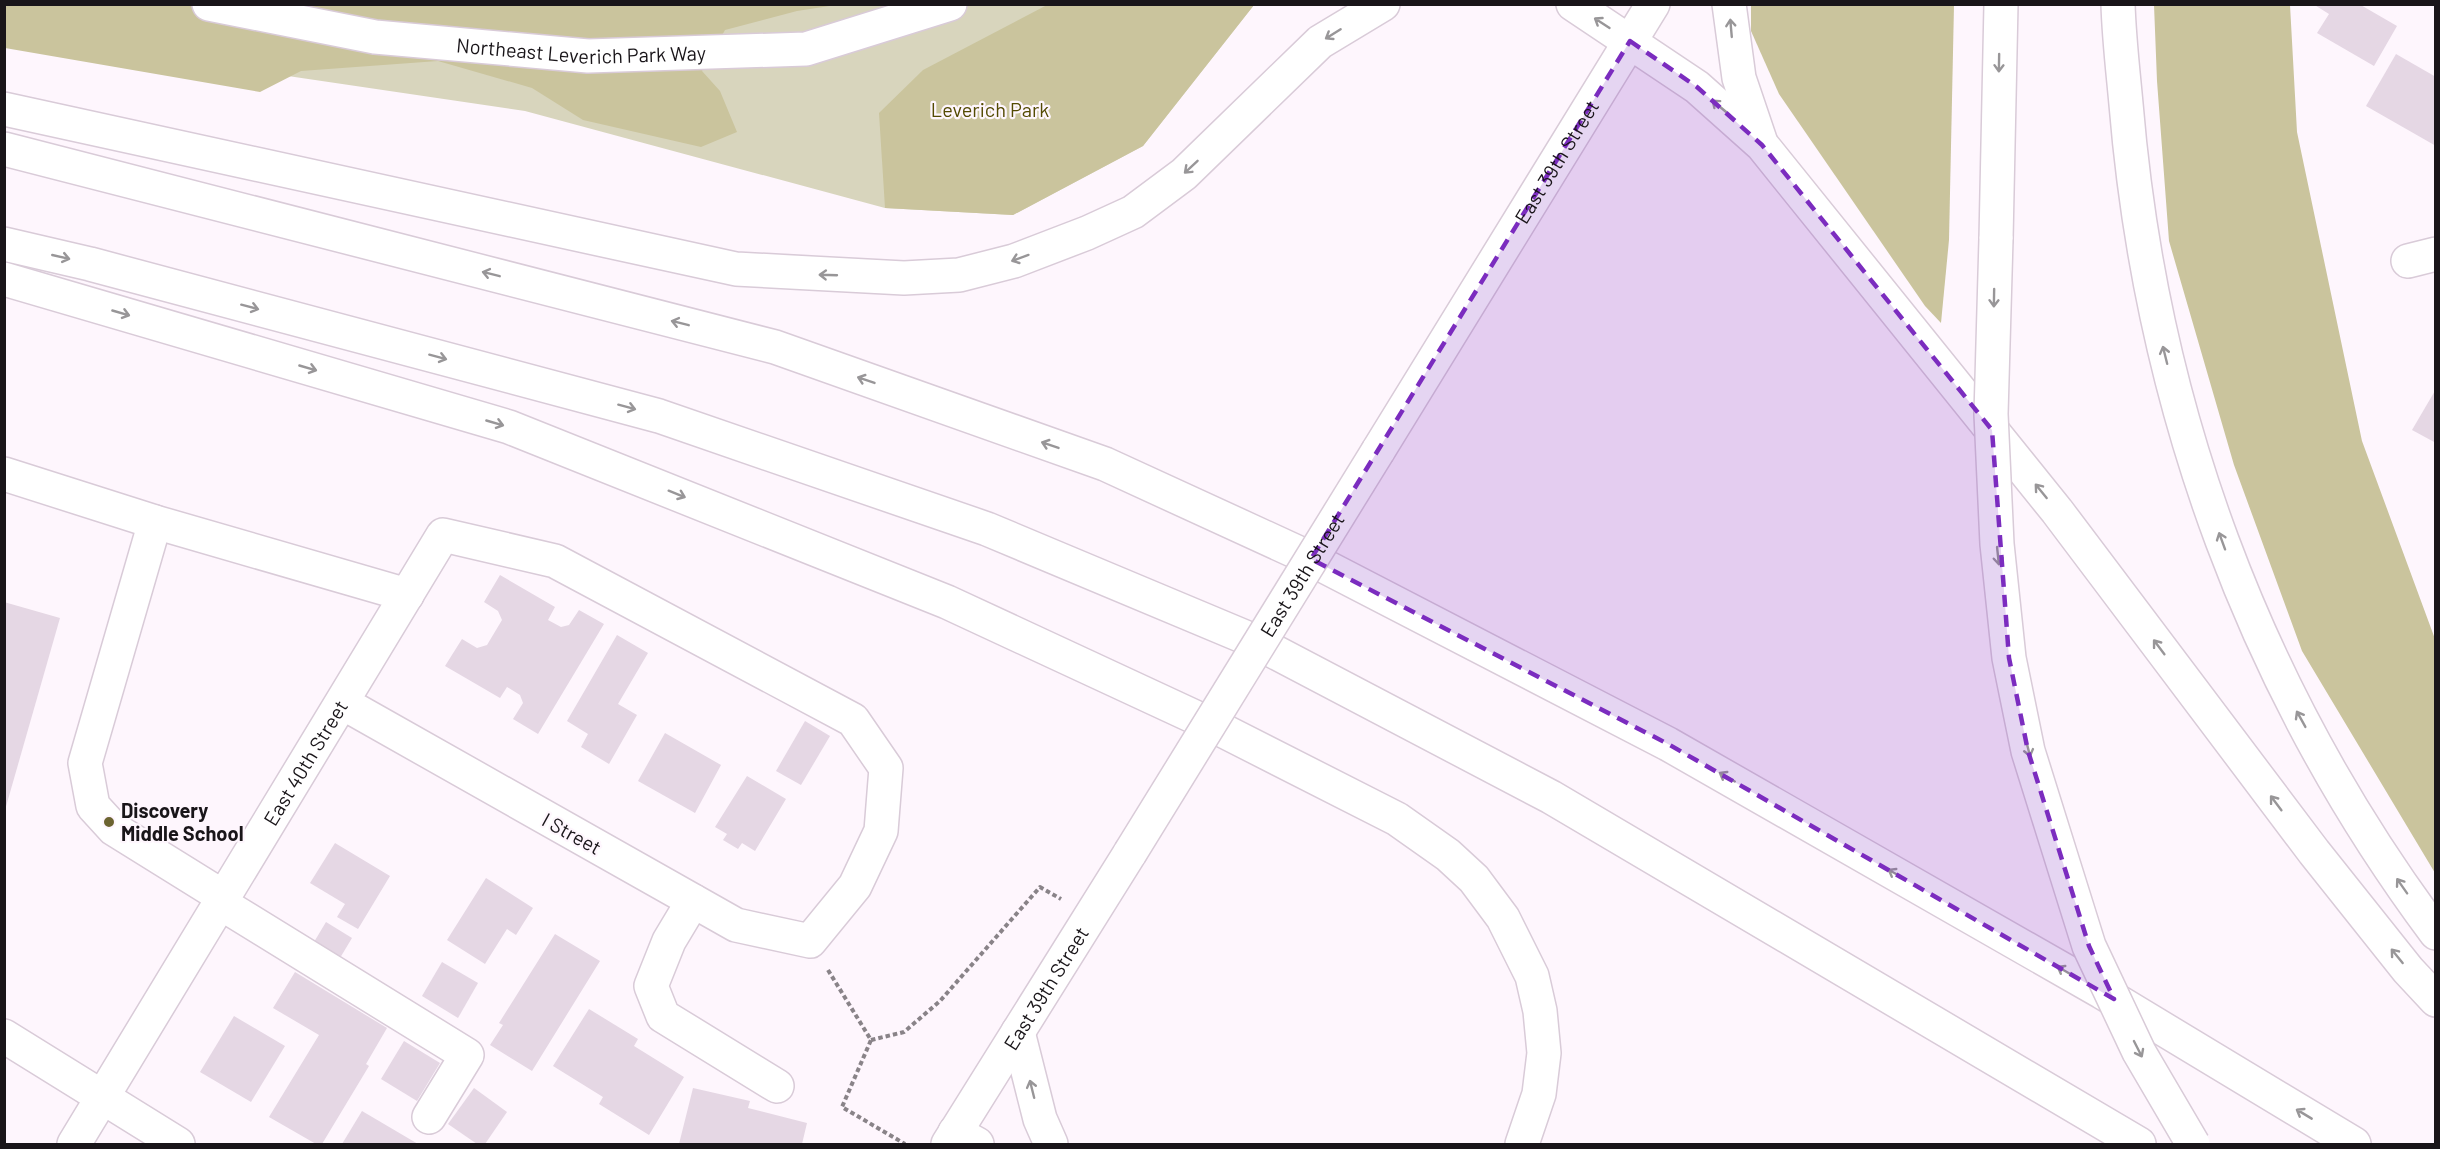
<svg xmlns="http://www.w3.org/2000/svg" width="2440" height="1149" font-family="Barlow,sans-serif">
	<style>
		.green { fill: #d8d5bd }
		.forest { fill: #cac49d }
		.building { fill: #e5d7e4 }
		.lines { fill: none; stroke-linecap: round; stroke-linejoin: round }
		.minor-casing { stroke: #d9cbd8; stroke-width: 36 }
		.major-casing { stroke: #d9cbd8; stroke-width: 36 }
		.highway-casing { stroke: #d9cbd8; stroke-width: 36 }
		.path { stroke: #898388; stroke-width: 4; stroke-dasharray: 4.5 3; stroke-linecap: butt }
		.minor { stroke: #fff; stroke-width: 33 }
		.major { stroke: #fff; stroke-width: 33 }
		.highway { stroke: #fff; stroke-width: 33 }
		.major-bridge-casing { stroke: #d9cbd8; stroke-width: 36; stroke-linecap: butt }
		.highway-bridge-casing { stroke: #d9cbd8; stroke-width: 36; stroke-linecap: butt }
		.major-bridge { stroke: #fff; stroke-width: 33 }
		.highway-bridge { stroke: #fff; stroke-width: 33 }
		.oneway { stroke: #989698 }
		.marked { fill: #7b2cbf; fill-opacity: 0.2; stroke: #7b2cbf; stroke-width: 4.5; stroke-dasharray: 12 8; stroke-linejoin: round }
		.poi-dot { fill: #6c6431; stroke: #fef6fd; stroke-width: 2 }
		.labels { text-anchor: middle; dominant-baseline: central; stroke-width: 4.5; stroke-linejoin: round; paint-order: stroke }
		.street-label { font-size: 20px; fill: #191519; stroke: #fef6fd }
		.park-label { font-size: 20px; fill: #534a02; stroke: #fef6fd }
		.poi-label { font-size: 20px; font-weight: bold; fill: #191519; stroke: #fef6fd; text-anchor: start }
	</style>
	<rect width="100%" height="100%" fill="#fef6fd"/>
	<!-- green -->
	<polygon class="green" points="35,5 1254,5 1143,146 1013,215 885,208 525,111 247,70"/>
	<!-- forest -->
	<g class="forest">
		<polygon points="4,5 836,5 797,11 725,30 702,71 720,91 737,132 701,147 583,120 532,88 438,61 301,71 260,92 5,48"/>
		<polygon points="1047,5 1254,5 1143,146 1013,215 885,208 879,113 923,70"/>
		<polygon points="1751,5 1954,5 1949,240 1941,323 1925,306 1779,94 1751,31"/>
		<polygon points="2154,5 2290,5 2297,132 2362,441 2435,639 2435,873 2302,651 2234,465 2169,241 2157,81"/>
	</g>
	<!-- building -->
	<g class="building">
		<polygon points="2313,4 2359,4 2397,26 2374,66 2317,33 2329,14"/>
		<polygon points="2396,54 2436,77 2436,146 2366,106"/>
		<polygon points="2436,389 2436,443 2412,430"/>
		<polygon points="500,575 555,607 548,620 561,627 569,625 579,610 604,624 538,734 513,719 523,703 520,695 507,687 500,698 445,666 462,639 477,648 487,645 502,620 498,611 484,602"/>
		<polygon points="4,602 60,618 5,810 4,810"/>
		<polygon points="617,635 648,653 618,704 637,715 609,764 581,747 588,734 567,721"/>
		<polygon points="805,721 830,736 801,785 776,771"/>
		<polygon points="665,733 721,765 695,813 638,781"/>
		<polygon points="747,776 786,799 755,851 742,843 738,849 723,840 727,834 715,827"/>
		<polygon points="335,843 390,876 358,929 337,917 345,904 310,883"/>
		<polygon points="486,878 533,908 516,935 507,929 485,964 447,940"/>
		<polygon points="326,922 352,938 340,958 314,942"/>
		<polygon points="555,934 600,961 532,1071 490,1045 503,1025 499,1023"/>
		<polygon points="442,962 478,983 458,1018 422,996"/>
		<polygon points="295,972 387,1028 366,1064 369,1066 322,1144 316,1144 269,1117 319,1035 273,1008"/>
		<polygon points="589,1009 638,1039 634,1046 684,1077 649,1135 599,1104 603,1097 553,1066"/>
		<polygon points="234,1016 285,1046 251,1102 200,1072"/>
		<polygon points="404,1041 440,1063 417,1101 381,1079"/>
		<polygon points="474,1088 507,1112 485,1144 477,1144 448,1124"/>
		<polygon points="693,1088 750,1101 748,1108 807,1123 802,1144 679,1144"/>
		<polygon points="362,1111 418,1144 342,1144"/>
	</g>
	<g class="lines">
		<!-- minor casing -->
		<g class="minor-casing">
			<g id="minor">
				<path id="s1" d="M209 4 375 37 588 56 806 49 950 4"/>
				<polyline points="2408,261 2436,254"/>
				<polyline points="4,474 155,522 407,595"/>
				<polyline points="155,522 85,763 93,806 114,829 225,898"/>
				<polyline points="693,901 669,941 651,986 663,1016 777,1086"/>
				<polyline points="222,904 467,1055 429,1117"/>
				<polyline points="4,1036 178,1144"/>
				<path id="s2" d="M74 1144 443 535 555 561 853 720 886 768 881 831 855 886 810 941 736 925 343 703"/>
			</g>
		</g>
		<!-- major casing -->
		<g class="major-casing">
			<g id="major">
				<path id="s3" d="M1378 451 1653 4"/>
				<path id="s4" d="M948 1144 1130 853"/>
			</g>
		</g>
		<!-- highway casing -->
		<g class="highway-casing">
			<g id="highway">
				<polyline points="1573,4 1697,87 1762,145 2057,511 2314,852 2408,970 2436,1000"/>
				<polyline points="1729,4 1739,78 1760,140"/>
				<path d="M2118 4C2119 38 2123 71 2126 104 2151 407 2254 689 2436 933"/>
				<polyline points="4,109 736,269 904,278 959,275 1014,261 1087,233 1133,212 1184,174 1320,42 1383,4"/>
				<polyline points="4,149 775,347 1105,464 1301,554 1668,744 2102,992 2354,1144"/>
				<polyline points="1996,239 2001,4"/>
				<polyline points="4,244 90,264 659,416 987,529 1252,640 1551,797 2139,1144"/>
				<polyline points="4,279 509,427 947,602 1212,725 1397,819 1448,855 1474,879 1503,918 1532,976 1540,1011 1544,1053 1539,1094 1522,1144"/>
				<polyline points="1018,1032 1040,1119 1051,1144"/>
				<polyline points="955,1132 977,1144"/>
			</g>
		</g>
		<!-- path -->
		<g class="path">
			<polyline points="828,970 871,1040 842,1107 905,1144"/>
			<polyline points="871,1040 904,1032 940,1001 1040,887 1061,899"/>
		</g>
		<!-- minor -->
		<use href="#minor" class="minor"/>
		<!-- major -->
		<use href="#major" class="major"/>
		<!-- highway -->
		<use href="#highway" class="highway"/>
		<!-- major-bridge casing -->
		<g class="major-bridge-casing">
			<g id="major-bridge">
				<path id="s5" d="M1130 853 1378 451"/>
			</g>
		</g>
		<!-- highway-bridge casing -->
		<g class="highway-bridge-casing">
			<polyline id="highway-bridge" points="1996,239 1991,414 1997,544 2009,658 2028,751 2089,946 2139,1052 2193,1144"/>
		</g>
		<!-- major-bridge -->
		<use href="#major-bridge" class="major-bridge"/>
		<!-- highway-bridge -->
		<use href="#highway-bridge" class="highway-bridge"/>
	</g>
	<!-- one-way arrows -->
	<defs><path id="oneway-shaft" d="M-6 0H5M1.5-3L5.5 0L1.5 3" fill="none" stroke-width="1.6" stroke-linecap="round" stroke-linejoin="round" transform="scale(1.5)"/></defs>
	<g class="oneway">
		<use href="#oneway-shaft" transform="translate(1602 23) rotate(-147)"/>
		<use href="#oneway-shaft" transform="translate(1731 28) rotate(-95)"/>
		<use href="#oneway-shaft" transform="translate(1333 34) rotate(148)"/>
		<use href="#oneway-shaft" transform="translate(1999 63) rotate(91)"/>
		<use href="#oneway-shaft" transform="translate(1719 106) rotate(-140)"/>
		<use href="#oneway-shaft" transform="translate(1191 167) rotate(137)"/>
		<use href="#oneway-shaft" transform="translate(61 257) rotate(13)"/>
		<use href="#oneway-shaft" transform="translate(1020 258) rotate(160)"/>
		<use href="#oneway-shaft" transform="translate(491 274) rotate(-166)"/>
		<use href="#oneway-shaft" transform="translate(828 275) rotate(-178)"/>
		<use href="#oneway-shaft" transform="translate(1994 298) rotate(91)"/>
		<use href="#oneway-shaft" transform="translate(250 307) rotate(15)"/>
		<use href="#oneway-shaft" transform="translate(121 313) rotate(16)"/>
		<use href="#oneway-shaft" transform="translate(680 323) rotate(-166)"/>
		<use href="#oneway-shaft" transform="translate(2165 355) rotate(-104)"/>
		<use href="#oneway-shaft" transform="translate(438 357) rotate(15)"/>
		<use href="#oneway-shaft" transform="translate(308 368) rotate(16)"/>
		<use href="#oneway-shaft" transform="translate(866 380) rotate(-161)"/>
		<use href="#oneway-shaft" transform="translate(627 407) rotate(15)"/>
		<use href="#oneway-shaft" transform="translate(495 423) rotate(16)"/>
		<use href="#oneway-shaft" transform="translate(1050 445) rotate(-161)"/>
		<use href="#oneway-shaft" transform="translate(2041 491) rotate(-129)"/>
		<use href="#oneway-shaft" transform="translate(677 494) rotate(22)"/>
		<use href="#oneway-shaft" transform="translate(2222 541) rotate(-110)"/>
		<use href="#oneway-shaft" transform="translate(1998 556) rotate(84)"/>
		<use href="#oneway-shaft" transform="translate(2159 647) rotate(-127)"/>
		<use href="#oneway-shaft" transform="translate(2301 719) rotate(-119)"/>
		<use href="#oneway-shaft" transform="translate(2028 748) rotate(76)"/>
		<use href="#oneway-shaft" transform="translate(1727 777) rotate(-150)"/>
		<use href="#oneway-shaft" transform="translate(2276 803) rotate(-127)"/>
		<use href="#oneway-shaft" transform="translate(1896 874) rotate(-150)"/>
		<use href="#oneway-shaft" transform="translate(2402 886) rotate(-125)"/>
		<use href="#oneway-shaft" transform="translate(2397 956) rotate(-129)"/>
		<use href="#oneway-shaft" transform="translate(2065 971) rotate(-150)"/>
		<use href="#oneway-shaft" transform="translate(2138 1049) rotate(63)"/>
		<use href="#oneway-shaft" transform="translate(1032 1089) rotate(-104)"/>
		<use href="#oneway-shaft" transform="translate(2304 1114) rotate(-149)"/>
	</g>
	<!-- marked area -->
	<path class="marked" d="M1630 41 1697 87 1762 145 1992 430 2009 658 2028 751 2089 946 2114 999 1668 744 1311 559Z"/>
	<!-- markers -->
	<circle class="poi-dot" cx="109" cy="822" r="6"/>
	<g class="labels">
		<!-- street labels -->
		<g class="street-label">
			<text stroke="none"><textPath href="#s1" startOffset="376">Northeast Leverich Park Way</textPath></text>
			<text stroke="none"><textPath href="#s3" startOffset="340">East 39th Street</textPath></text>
			<text stroke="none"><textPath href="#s5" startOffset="327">East 39th Street</textPath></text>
			<text stroke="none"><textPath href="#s2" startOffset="446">East 40th Street</textPath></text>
			<text transform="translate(572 833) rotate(29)">I Street</text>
			<text stroke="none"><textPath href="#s4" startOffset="184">East 39th Street</textPath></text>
		</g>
		<!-- park labels -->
		<g class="park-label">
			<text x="990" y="109">Leverich Park</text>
		</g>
		<!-- poi labels -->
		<g class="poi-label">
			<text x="121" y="810">Discovery<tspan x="121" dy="23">Middle School</tspan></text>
		</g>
	</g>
	<!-- border -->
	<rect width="2440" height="1149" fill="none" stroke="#191519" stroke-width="12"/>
</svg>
